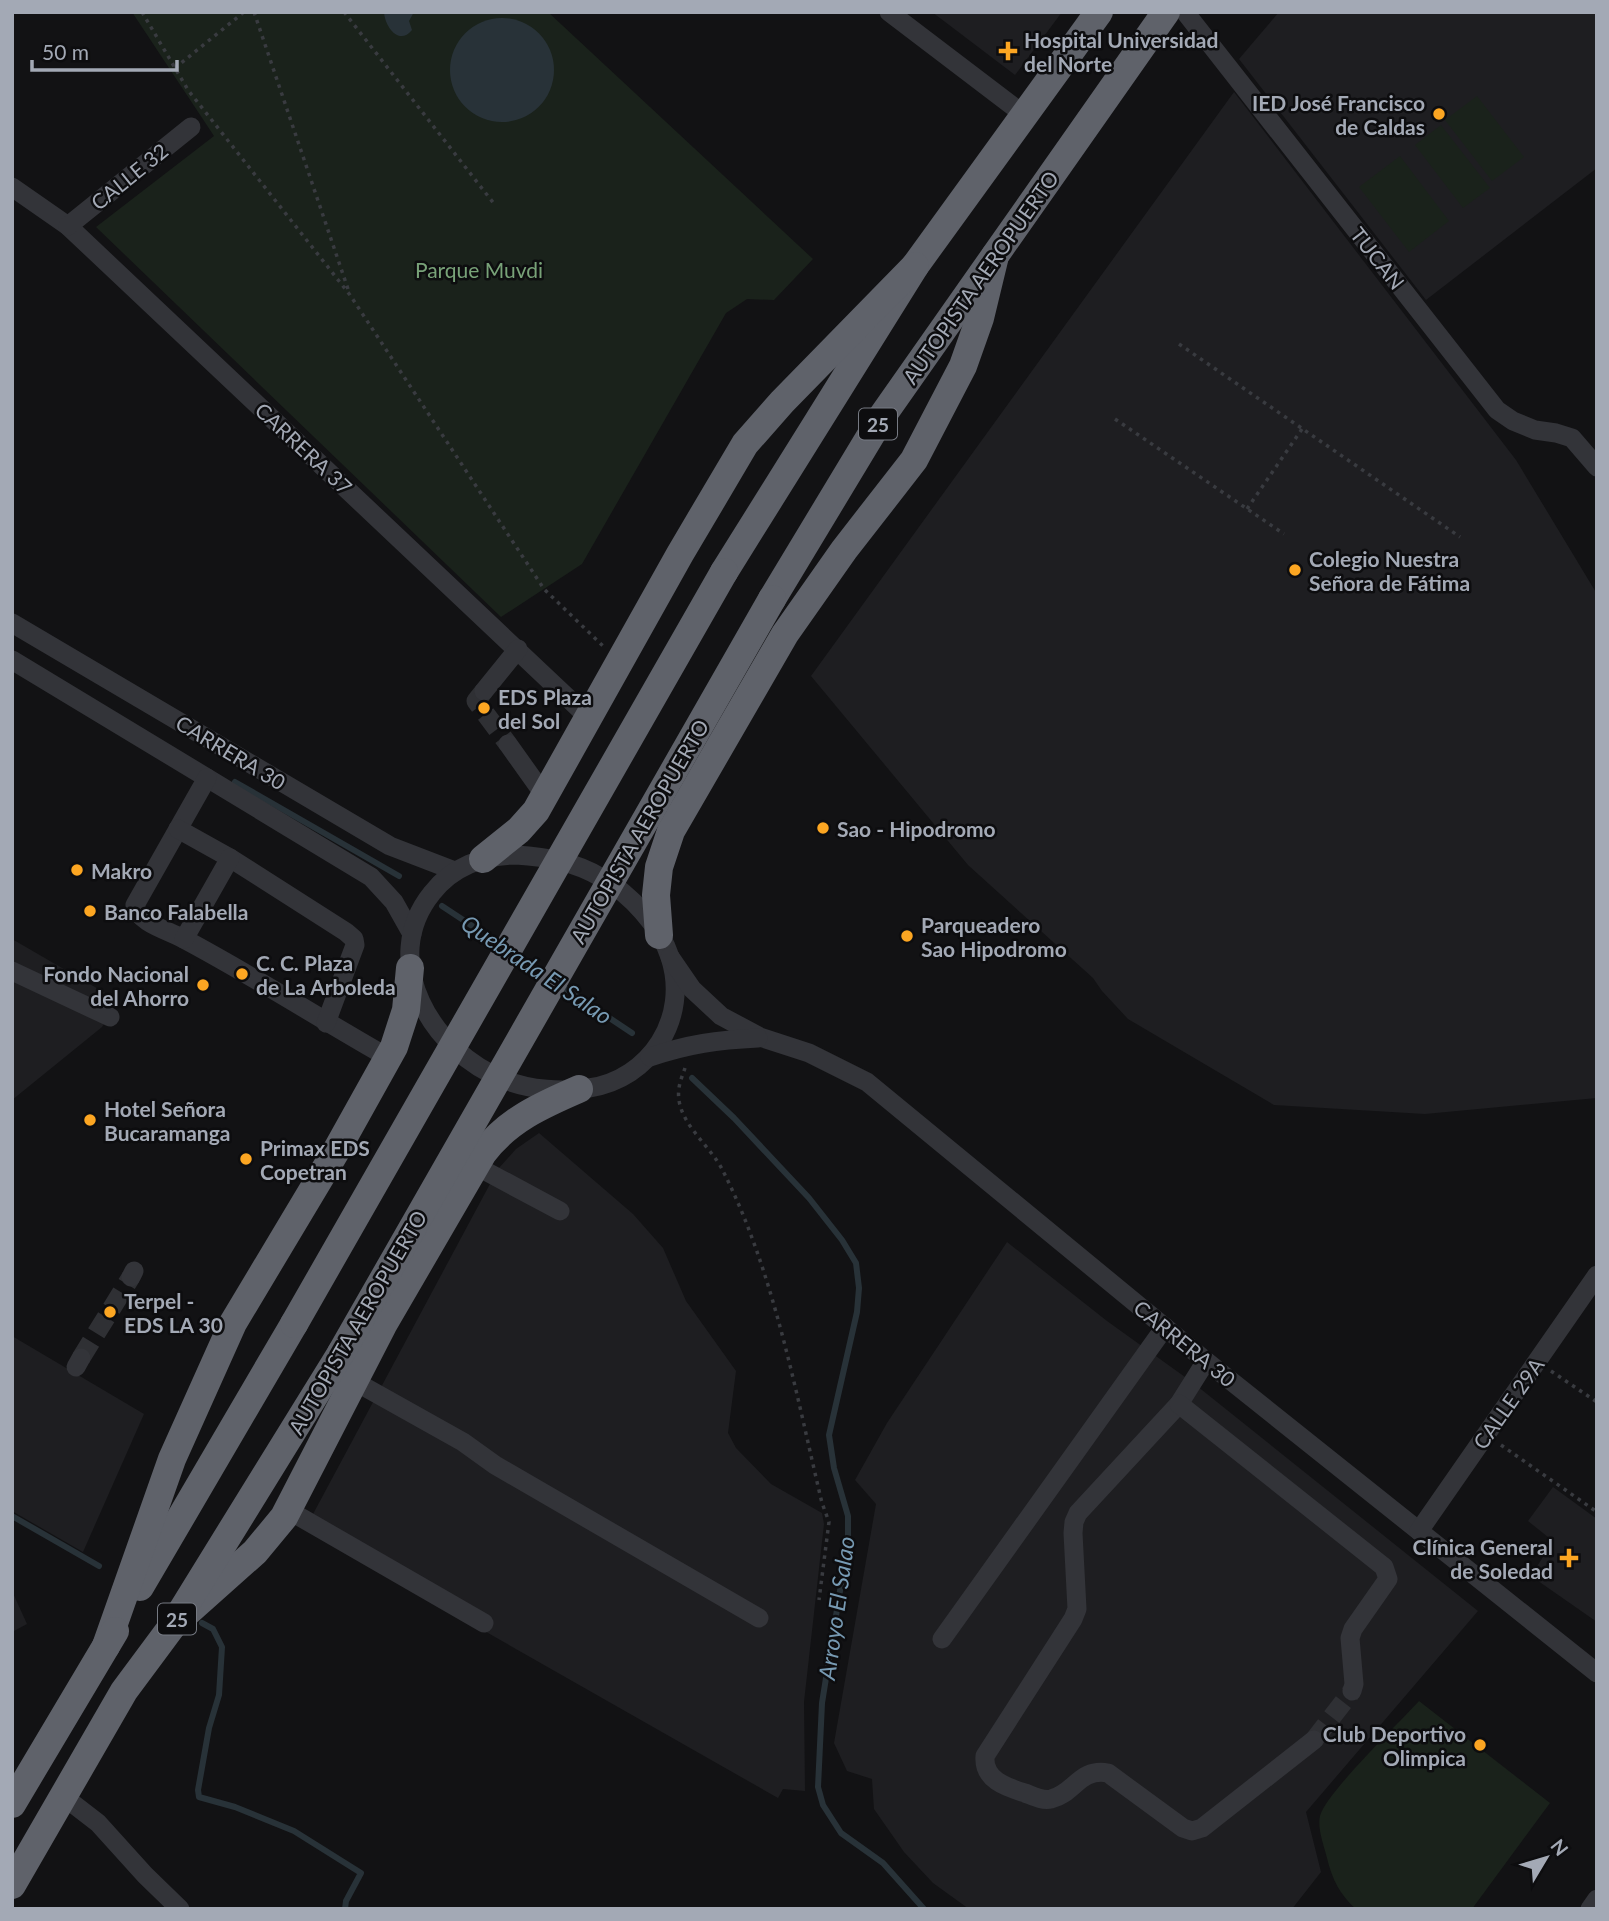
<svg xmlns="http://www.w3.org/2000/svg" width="1609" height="1921" font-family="Lato,sans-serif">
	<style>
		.built { fill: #1e1e21 }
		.green { fill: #1a221b }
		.water { fill: #283238 }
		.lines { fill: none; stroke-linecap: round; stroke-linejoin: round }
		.stream { stroke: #283238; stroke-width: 6 }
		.minor-tunnel { stroke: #2f3034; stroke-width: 19; stroke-dasharray: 19 10; stroke-linecap: butt }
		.path { stroke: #393b40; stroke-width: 3.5; stroke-dasharray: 3.5 5; stroke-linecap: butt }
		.minor { stroke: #333439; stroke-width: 19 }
		.highway { stroke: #5f626a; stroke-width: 28 }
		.highway-bridge { stroke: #5f626a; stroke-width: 28 }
		.poi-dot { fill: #fca622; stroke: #0d0d0f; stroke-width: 2.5 }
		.labels { text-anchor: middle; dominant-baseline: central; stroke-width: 5; stroke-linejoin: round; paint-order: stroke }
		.shield { fill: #0d0d0f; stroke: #767a83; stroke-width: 2 }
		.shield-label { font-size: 19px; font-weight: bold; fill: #a3a9b5 }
		.poi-label { font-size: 21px; font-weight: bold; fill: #a3a9b5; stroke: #0d0d0f; text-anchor: start }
		.street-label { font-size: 21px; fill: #a3a9b5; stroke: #0d0d0f }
		.park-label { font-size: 21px; fill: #78a278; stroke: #0d0d0f }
		.water-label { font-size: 23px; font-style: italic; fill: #779ab3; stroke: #0d0d0f }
	</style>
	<rect width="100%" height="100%" fill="#121214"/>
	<!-- built -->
	<g class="built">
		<polygon points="932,12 1062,12 1015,75"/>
		<polygon points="1279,12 1597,12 1597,168 1426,300 1239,59"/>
		<polygon points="1234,92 1516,460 1597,594 1597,1098 1425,1114 1274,1105 1128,1019 1102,991 1093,978 968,865 811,676"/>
		<polygon points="12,939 119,1001 102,1027 12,1100"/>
		<polygon points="539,1133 633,1214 663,1248 686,1301 736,1371 728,1433 736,1448 771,1484 822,1513 824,1524 804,1702 805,1791 783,1789 778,1798 305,1529 498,1169 516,1149"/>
		<polygon points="1007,1242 1107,1321 1192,1382 1478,1611 1306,1812 1321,1872 1292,1909 969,1909 933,1883 904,1852 874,1809 872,1779 847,1771 834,1743 876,1504 855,1480 887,1423"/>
		<polygon points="12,1336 144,1414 83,1552 12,1511"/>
		<polygon points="1553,1487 1597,1519 1597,1622 1531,1576 1553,1541 1528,1521"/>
		<polygon points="12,1591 27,1624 12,1632"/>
	</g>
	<!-- green -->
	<g class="green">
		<polygon points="132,12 548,12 813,259 774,300 747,299 726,313 582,564 501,617 96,227 214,136"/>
		<polygon points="1477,96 1524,157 1492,181 1445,120"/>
		<polygon points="1441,125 1490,188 1463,208 1415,145"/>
		<polygon points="1400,156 1449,221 1409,252 1359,187"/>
		<path d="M1419 1701 1550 1803 1472 1909H1356C1340 1895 1332 1879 1327 1858 1324 1846 1317 1828 1320 1816 1326 1793 1399 1723 1419 1701Z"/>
	</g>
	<!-- water -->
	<g class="water">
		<path d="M384 12H414L409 21 412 30C399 46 385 27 384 12Z"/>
		<circle cx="502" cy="70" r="52"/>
	</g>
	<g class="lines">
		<!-- stream -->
		<g class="stream">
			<polyline points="235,782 399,876"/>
			<polyline points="442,906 501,945"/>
			<polyline points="513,953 548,977"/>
			<polyline points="560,985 632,1033"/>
			<polyline points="692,1078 734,1118 809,1198 842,1240 856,1263 859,1288 857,1312 829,1435 834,1468 848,1516 848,1541 822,1703 818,1787 823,1805 841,1833 883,1863 924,1909"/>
			<polyline points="12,1516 99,1566"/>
			<polyline points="202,1623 213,1629 222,1647 219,1695 209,1728 198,1790 199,1797 235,1807 294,1831 361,1873 346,1901 345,1909"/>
		</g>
		<!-- minor-tunnel -->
		<g class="minor-tunnel">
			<polyline points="484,691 476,701 508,744"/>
			<polyline points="81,1358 131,1277"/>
			<polyline points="1314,1740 1352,1691"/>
		</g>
		<!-- path -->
		<g class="path">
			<polyline points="142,12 188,90 350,295 544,589 603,646"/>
			<polyline points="254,12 349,292"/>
			<polyline points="344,12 495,205"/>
			<polyline points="175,68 244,12"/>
			<polyline points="1179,344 1460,537"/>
			<polyline points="1115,419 1284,534"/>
			<polyline points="1247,509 1302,429"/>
			<path d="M685 1068C683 1074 680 1081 679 1088 674 1121 710 1144 723 1171 774 1271 796 1394 822 1503L829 1522 819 1600"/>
			<polyline points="1551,1371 1597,1402"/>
			<polyline points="1501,1445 1597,1512"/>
		</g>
		<!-- minor -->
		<g class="minor">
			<polyline points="889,12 1023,114"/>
			<polyline points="1185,12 1497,410 1513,421 1535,430 1556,433 1572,438 1597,467"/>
			<polyline points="12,187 68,226 588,717"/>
			<polyline points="68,226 191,127"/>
			<polyline points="12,623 390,846 455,871"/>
			<polyline points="12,660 371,877 394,902 412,934"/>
			<polyline points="484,691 518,649"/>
			<polyline points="508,744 545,796"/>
			<path d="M207 778 135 905C138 923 167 930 182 938 252 975 320 1019 389 1058"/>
			<polyline points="178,829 230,858 346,932 354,939 355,945 326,1023"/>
			<path d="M516 855C547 857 576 862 602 878 630 894 660 926 670 957 690 1018 650 1079 589 1088 562 1092 531 1090 505 1080 433 1053 377 961 432 893 452 867 483 855 516 855Z"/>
			<polyline points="184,939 230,858"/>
			<polyline points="670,957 692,989 721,1016 760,1037 809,1053 867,1082 1206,1361 1597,1673"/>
			<polyline points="12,971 110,1017"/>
			<path d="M650 1057C689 1044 717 1040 758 1038"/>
			<polyline points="476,1166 560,1211"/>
			<polyline points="131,1277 134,1271"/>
			<path d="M1206 1361 1179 1404 1078 1513 1074 1522 1073 1533 1077 1609 1073 1619 985 1756C983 1780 1006 1787 1025 1793 1033 1796 1042 1801 1051 1799 1075 1793 1079 1768 1108 1773L1183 1828 1192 1831 1202 1828 1314 1740"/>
			<polyline points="76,1367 81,1358"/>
			<polyline points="354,1381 463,1442 495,1465 759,1618"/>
			<polyline points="1179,1404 1384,1567 1388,1579 1353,1629 1350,1638 1354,1684 1352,1691"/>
			<polyline points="288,1510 484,1623"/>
			<polyline points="1419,1531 1597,1275"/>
			<polyline points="942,1639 1165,1327"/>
			<polyline points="63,1796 98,1823 145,1875 180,1909"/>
			<polyline points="1590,1909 1597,1899"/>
		</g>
		<!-- highway -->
		<g class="highway">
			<polyline points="724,572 915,266 1099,12"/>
			<polyline points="772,599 883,415 1166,12"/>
			<polyline points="483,859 519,830 536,811 680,554 745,444 782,402 915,266"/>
			<polyline points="659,935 656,895 659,867 671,831 785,634 844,550 914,460 963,366 980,318 995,256"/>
			<polyline points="140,1587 294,1324"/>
			<path d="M173 1625 255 1552 284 1517 383 1325 483 1153C508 1120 542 1105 579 1089"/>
			<polyline points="106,1646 172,1459 233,1323 336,1151 394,1047 406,1010 410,968"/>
			<polyline points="12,1804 115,1631"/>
			<polyline points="12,1885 124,1691 173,1625 341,1353"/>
		</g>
		<!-- highway-bridge -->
		<g class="highway-bridge">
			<polyline points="294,1324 724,572"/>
			<polyline points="341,1353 772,599"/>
		</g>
	</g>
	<!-- markers -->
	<g class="poi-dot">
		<path d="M1004.5 40.5h7v7h7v7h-7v7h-7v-7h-7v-7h7z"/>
		<circle cx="1439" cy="114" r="7"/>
		<circle cx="1295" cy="570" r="7"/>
		<circle cx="484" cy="708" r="7"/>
		<circle cx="823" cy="828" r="7"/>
		<circle cx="77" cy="870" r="7"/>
		<circle cx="90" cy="911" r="7"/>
		<circle cx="907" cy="936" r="7"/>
		<circle cx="242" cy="974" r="7"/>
		<circle cx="203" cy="985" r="7"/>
		<circle cx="90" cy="1120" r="7"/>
		<circle cx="246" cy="1159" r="7"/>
		<circle cx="110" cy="1312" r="7"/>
		<path d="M1565.5 1547.5h7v7h7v7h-7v7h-7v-7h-7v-7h7z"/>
		<circle cx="1480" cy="1745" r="7"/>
	</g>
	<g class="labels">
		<!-- shield labels -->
		<g class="shield">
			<rect x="859" y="408.5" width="38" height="31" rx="5"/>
			<rect x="158" y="1603.5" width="38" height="31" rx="5"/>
		</g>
		<g class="shield-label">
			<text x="878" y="424">25</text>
			<text x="177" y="1619">25</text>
		</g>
		<!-- poi labels -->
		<g class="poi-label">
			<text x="1024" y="39">Hospital Universidad<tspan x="1024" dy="24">del Norte</tspan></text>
			<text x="1425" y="102" text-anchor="end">IED José Francisco<tspan x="1425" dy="24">de Caldas</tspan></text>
			<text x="1309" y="558">Colegio Nuestra<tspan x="1309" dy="24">Señora de Fátima</tspan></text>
			<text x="498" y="696">EDS Plaza<tspan x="498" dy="24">del Sol</tspan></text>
			<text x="837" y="828">Sao - Hipodromo</text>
			<text x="91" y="870">Makro</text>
			<text x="104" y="911">Banco Falabella</text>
			<text x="921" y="924">Parqueadero<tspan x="921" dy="24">Sao Hipodromo</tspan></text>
			<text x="256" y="962">C. C. Plaza<tspan x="256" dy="24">de La Arboleda</tspan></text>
			<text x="189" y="973" text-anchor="end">Fondo Nacional<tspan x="189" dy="24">del Ahorro</tspan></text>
			<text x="104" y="1108">Hotel Señora<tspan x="104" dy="24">Bucaramanga</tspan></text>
			<text x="260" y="1147">Primax EDS<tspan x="260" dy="24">Copetran</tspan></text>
			<text x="124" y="1300">Terpel -<tspan x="124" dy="24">EDS LA 30</tspan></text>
			<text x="1553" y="1546" text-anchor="end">Clínica General<tspan x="1553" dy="24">de Soledad</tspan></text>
			<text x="1466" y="1733" text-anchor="end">Club Deportivo<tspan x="1466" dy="24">Olimpica</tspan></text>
		</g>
		<!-- street labels -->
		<g class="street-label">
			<text transform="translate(129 176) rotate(-39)">CALLE 32</text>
			<text transform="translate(1378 258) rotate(52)">TUCAN</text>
			<text transform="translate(980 277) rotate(-55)">AUTOPISTA AEROPUERTO</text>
			<text transform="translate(304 448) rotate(43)">CARRERA 37</text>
			<text transform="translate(231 752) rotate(31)">CARRERA 30</text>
			<text transform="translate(639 831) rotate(-60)">AUTOPISTA AEROPUERTO</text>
			<text transform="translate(357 1322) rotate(-60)">AUTOPISTA AEROPUERTO</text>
			<text transform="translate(1185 1343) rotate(39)">CARRERA 30</text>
			<text transform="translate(1508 1403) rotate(-55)">CALLE 29A</text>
		</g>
		<!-- park labels -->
		<g class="park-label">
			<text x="479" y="269">Parque Muvdi</text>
		</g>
		<!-- water labels -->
		<g class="water-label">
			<text transform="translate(537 969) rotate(34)">Quebrada El Salao</text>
			<text transform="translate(836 1608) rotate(-82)">Arroyo El Salao</text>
		</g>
	</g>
	<!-- border -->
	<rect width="1609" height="1921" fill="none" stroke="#a3a9b5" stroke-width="28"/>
	<!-- north arrow -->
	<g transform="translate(1546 1858) rotate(52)" stroke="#0d0d0f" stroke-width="5" paint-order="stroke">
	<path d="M0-5L12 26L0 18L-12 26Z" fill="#a3a9b5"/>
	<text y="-10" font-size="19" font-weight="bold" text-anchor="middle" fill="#a3a9b5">N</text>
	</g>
	<!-- scale -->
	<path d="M32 60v10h145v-10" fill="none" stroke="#a3a9b5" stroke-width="3.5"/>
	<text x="42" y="60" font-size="21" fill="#a3a9b5" stroke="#0d0d0f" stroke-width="5" paint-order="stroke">50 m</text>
</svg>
